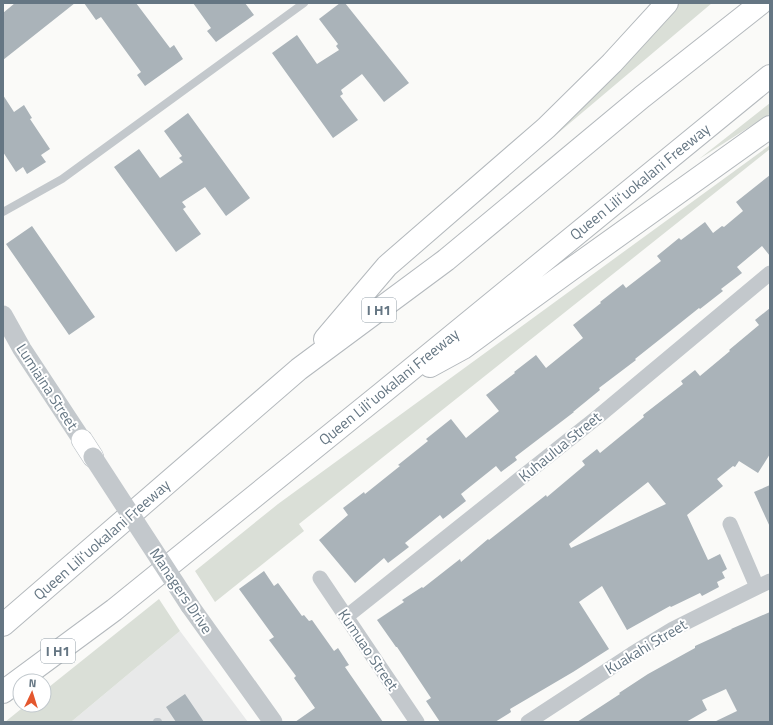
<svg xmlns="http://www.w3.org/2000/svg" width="773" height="725" font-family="'Titillium Web',sans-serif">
<rect width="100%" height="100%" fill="#fafaf8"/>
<path fill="#e8e9e9" d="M 180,631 L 248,722 L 71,722 Z"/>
<path fill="#dadfd7" d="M 675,3 L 712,3 L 551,139 L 548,135 Z
M 770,103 L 770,114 L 699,159 Z
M 770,145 L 770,149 L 299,524 L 304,531 L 215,602 L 195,571 L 278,504 Z
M 159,599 L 180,631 L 71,722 L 5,722 L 26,705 L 44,705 L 44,691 Z"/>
<path fill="#aab3b9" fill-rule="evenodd" d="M 15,3 L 75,3 L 3,60 L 3,13 Z
M 84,3 L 136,3 L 170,48 L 174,45 L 183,59 L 145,86 L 137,75 L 141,72 L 101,17 L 96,20 Z
M 193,3 L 245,3 L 254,15 L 216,42 L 207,31 L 211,28 Z
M 340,3 L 345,3 L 409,83 L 384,102 L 362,74 L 341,90 L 343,94 L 340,96 L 358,120 L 333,138 L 272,53 L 297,35 L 317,64 L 339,50 L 336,46 L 338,44 L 319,19 Z
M 3,95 L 14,112 L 24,105 L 32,118 L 30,119 L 50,149 L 41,155 L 46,162 L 27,174 L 23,167 L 16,172 L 3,152 Z
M 188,113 L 250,198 L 226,216 L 205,187 L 182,202 L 186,207 L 183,209 L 201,234 L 176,252 L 114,167 L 139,149 L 160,178 L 183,162 L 179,158 L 182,156 L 164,131 Z
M 770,175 L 770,256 L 762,246 L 737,267 L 742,273 L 721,289 L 723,291 L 700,309 L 699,308 L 659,340 L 635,359 L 636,360 L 599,388 L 600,390 L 573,412 L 574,412 L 515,457 L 517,460 L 501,472 L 496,466 L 461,494 L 466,501 L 443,519 L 440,515 L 405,543 L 409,547 L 388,563 L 384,558 L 355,583 L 319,540 L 348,515 L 343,508 L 364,492 L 365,494 L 400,466 L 398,465 L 428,441 L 426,439 L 451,419 L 466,438 L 499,411 L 486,395 L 515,373 L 514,372 L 536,355 L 546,368 L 583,338 L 573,325 L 601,303 L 600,302 L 623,284 L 626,288 L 661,261 L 657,256 L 679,238 L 681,240 L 705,222 L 713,233 L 722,226 L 724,227 L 743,211 L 736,202 Z
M 32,226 L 95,317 L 69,335 L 6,244 Z
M 770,308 L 770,454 L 758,473 L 739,461 L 735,467 L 733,466 L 717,479 L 723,486 L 687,515 L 708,560 L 720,554 L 727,569 L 722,572 L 725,578 L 717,582 L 719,587 L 702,596 L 700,593 L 671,607 L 670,606 L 627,630 L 602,586 L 579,602 L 609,649 L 573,672 L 510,709 L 511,712 L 495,722 L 440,722 L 426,701 L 431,698 L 397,647 L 396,647 L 377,620 L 404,602 L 402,600 L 422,587 L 423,588 L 460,559 L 461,562 L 488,539 L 489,540 L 546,495 L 547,497 L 585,465 L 582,461 L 597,449 L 600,453 L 644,417 L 643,415 L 683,384 L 681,381 L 695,370 L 700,376 L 730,351 L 729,350 L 759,325 L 755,320 ZM 648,482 L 666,504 L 571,548 L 569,544 Z
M 770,485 L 770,527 L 754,492 Z
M 264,571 L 274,586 L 278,583 L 302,616 L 304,615 L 309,621 L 312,620 L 334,651 L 338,648 L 349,665 L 345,667 L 383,722 L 295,722 L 315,708 L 294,678 L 296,676 L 269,640 L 274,637 L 239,589 Z
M 770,612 L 770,722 L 714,722 L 737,711 L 726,689 L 702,700 L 707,710 L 686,722 L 577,722 L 620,694 L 619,693 L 648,674 L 695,648 L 695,646 L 732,629 L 731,629 Z
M 185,694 L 204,722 L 176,722 L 166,707 Z"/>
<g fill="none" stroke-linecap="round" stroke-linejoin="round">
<defs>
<path id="secondary" d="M 82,440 L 93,457"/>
<path id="motorway" d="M 325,339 L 387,266 L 546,128 L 612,63 L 667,3
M 430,366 L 463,348 L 570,270 L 770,127
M 3,625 L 299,369 L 446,260 L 642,97 L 761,3
M 3,692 L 114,610 L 381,394 L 770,76"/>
</defs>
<use href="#secondary" stroke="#b3babf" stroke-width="22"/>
<use href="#motorway" stroke="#b4b9bd" stroke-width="24"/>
<path stroke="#c3c8cc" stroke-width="8" d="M 3,212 L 62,179 L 304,3
M 157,722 L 158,722"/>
<path stroke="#c3c8cc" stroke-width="15" d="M 730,524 L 757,587
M 320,578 L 417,722
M 346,617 L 600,415 L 770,273
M 528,722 L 632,654 L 673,629 L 709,611 L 770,581"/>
<path stroke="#c3c8cc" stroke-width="19" d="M 3,315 L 22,349 L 82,440
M 190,606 L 273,722"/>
<use href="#secondary" stroke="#fff" stroke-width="21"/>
<use href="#motorway" stroke="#fff" stroke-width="22"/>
<path stroke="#c3c8cc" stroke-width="19" d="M 93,457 L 190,606"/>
</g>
<g text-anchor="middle" stroke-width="4" stroke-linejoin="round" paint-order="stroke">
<g fill="#fff" stroke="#939fa8" stroke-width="1">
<rect x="362" y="298" width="34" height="24" rx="3"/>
<rect x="41" y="639" width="34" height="24" rx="3"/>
</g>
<g font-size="14" font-weight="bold" fill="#657683">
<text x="379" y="315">I H1</text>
<text x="58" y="656">I H1</text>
</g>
<g font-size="15" fill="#657683" stroke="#fff">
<text transform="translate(640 182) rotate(-39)" y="5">Queen Liliʻuokalani Freeway</text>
<text transform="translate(47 387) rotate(57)" y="5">Lumiaina Street</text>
<text transform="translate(389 387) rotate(-39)" y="5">Queen Liliʻuokalani Freeway</text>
<text transform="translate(560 447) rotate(-39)" y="5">Kuhaulua Street</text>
<text transform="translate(102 540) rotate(-41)" y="5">Queen Liliʻuokalani Freeway</text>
<text transform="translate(181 591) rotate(56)" y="5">Managers Drive</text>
<text transform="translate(646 647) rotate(-31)" y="5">Kuakahi Street</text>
<text transform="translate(368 650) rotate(56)" y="5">Kumuao Street</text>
</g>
</g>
<rect width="773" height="725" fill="none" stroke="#657683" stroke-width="8"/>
<g transform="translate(32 693) rotate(4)"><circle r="19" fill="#ffffff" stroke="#c1c8cd"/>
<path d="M0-3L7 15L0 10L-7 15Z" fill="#e4572e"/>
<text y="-6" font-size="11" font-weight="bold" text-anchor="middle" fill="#657683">N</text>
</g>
</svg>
